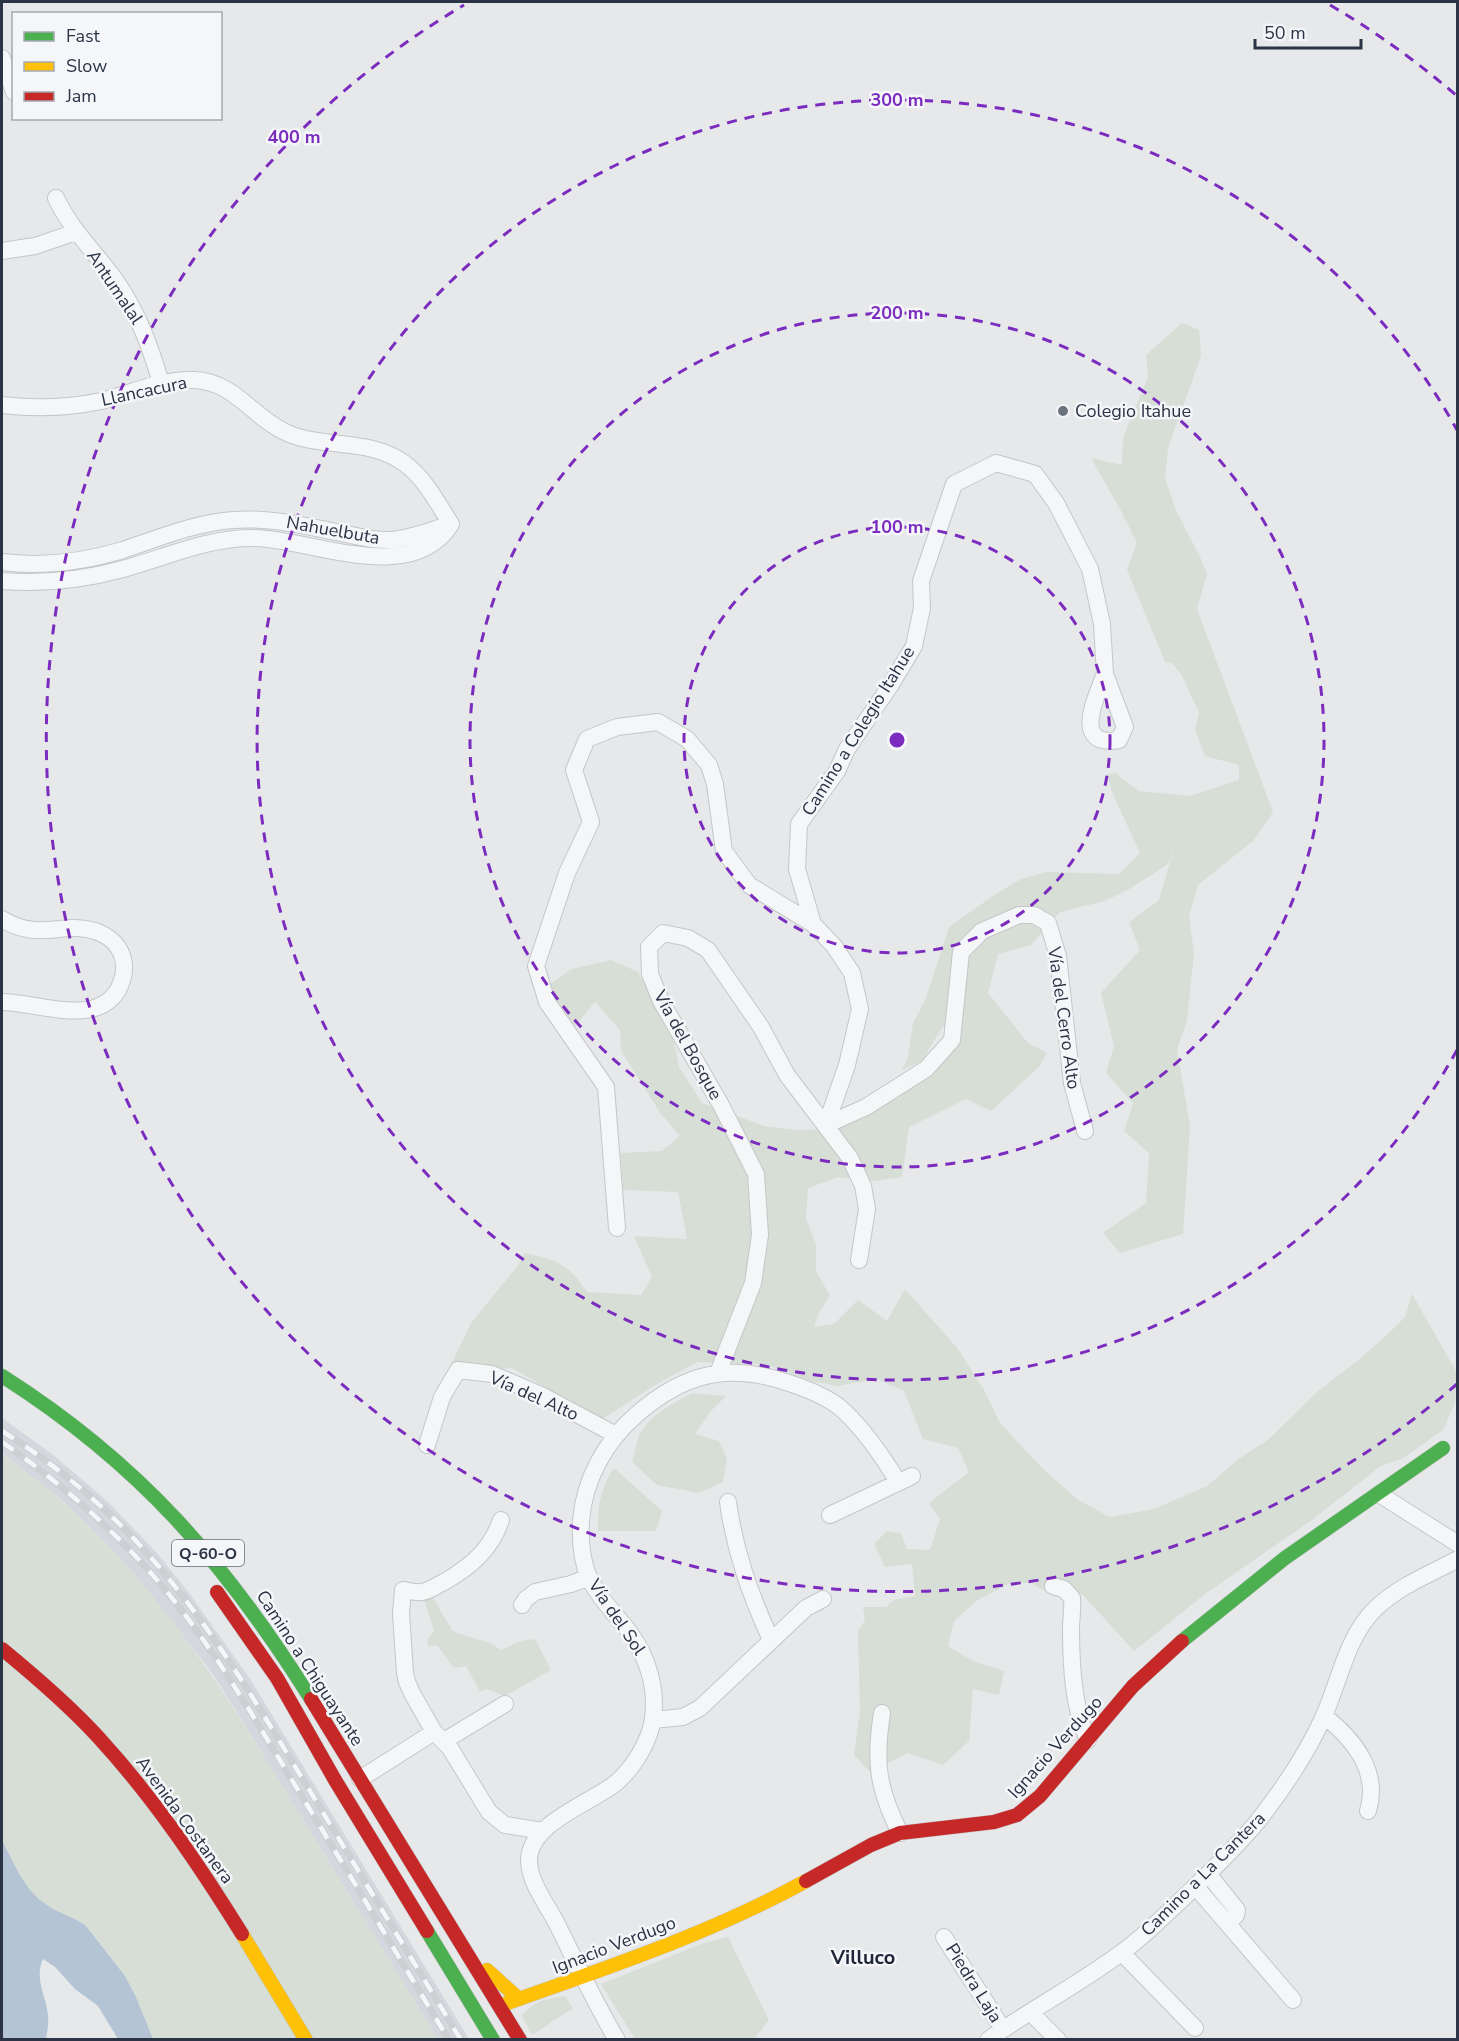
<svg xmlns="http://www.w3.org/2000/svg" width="1459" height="2041" font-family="'Nunito Sans',sans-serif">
<rect width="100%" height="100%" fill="#e6e8ea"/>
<path fill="#d4d7dd" d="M 2,1418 L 52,1454 L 108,1502 L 157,1553 L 189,1593 L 250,1679 L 469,2039 L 438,2039 L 230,1701 L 207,1666 L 132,1571 L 105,1542 L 63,1501 L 2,1453 Z"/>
<path fill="#d6ded6" d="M 1182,323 L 1199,330 L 1201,356 L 1168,448 L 1165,479 L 1176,510 L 1200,557 L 1207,574 L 1197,609 L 1273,812 L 1253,841 L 1198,885 L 1189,916 L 1194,953 L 1187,1020 L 1177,1050 L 1190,1126 L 1183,1234 L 1120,1253 L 1103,1233 L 1146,1203 L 1149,1153 L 1124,1131 L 1133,1103 L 1106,1073 L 1114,1046 L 1101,993 L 1140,950 L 1129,922 L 1159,900 L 1174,848 L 1168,864 L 1131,888 L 1105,901 L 1060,912 L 1031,945 L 998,954 L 988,993 L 1028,1043 L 1047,1053 L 1040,1066 L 991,1111 L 966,1099 L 909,1127 L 902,1177 L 873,1181 L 839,1177 L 808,1188 L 806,1219 L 816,1245 L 816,1271 L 830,1296 L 819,1313 L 814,1327 L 834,1324 L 858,1300 L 887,1321 L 905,1289 L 958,1349 L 984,1390 L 1000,1423 L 1041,1467 L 1078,1500 L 1110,1517 L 1154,1509 L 1207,1486 L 1240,1458 L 1269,1439 L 1317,1392 L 1361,1358 L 1391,1331 L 1405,1317 L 1412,1294 L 1457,1373 L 1455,1403 L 1443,1430 L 1403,1458 L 1381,1466 L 1309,1522 L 1205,1594 L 1134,1651 L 1082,1594 L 1057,1597 L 1031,1583 L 1011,1583 L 979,1599 L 954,1621 L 948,1646 L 973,1661 L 1004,1671 L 999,1695 L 973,1689 L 969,1741 L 943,1765 L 908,1753 L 870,1772 L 854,1755 L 860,1711 L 858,1631 L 865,1620 L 863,1607 L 886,1607 L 894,1600 L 915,1596 L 912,1564 L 885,1567 L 874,1544 L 887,1531 L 901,1533 L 907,1549 L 930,1550 L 940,1519 L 929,1503 L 969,1472 L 958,1448 L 923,1439 L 904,1391 L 877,1379 L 837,1386 L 811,1381 L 768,1365 L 697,1362 L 657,1384 L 602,1419 L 512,1368 L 480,1370 L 460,1381 L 448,1371 L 471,1323 L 516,1268 L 525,1253 C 557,1260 568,1264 587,1292 L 641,1295 L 652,1277 L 634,1236 L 687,1239 L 678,1192 L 623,1190 L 621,1153 L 662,1151 L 680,1136 L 661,1114 L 621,1051 L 620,1030 L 595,1002 L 565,1038 L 550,984 L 572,969 L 611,960 L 638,972 L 674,1042 L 679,1067 L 702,1103 L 764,1126 L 796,1130 L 830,1129 L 865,1118 L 884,1099 L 912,1084 L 943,1062 L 957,1037 L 962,1011 L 941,1029 L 922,1061 L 902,1070 L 908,1057 L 913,1023 L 925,1001 L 949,927 L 993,896 L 1021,879 L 1047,872 L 1119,874 L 1140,853 L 1112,792 L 1107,774 L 1115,773 L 1139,791 L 1190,796 L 1239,780 L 1239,765 L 1205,756 L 1195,730 L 1199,712 L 1181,674 L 1172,663 L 1165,662 L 1127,570 L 1137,543 L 1120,509 L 1091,458 L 1122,465 L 1123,438 L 1148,377 L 1146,355 Z
M 692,1393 L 726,1396 L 712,1410 L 695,1434 L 719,1441 L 727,1459 L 723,1482 L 699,1493 L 657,1485 L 632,1462 C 635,1453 636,1442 640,1434 C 650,1414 673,1404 692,1393 Z
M 2,1454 C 140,1550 219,1682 305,1823 C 349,1895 394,1967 438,2039 L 153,2039 L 136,1997 L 125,1976 L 86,1926 C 73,1916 57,1913 44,1903 C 24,1889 13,1861 2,1840 Z
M 614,1468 L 662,1511 L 656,1531 L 598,1531 C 598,1505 600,1490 614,1468 Z
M 430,1593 L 452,1630 C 467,1639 486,1638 501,1650 L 521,1641 L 535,1639 L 551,1670 L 505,1696 L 486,1689 L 480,1692 L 466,1666 L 454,1668 L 438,1646 L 428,1646 L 427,1641 L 434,1630 L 423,1597 Z
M 728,1937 L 769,2020 L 754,2039 L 635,2039 L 601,1984 L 701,1944 Z
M 565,1996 L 573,2008 L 532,2035 L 522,2016 C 531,2002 548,1998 565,1996 Z"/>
<path fill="#b4c4d5" d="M 2,1840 C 13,1861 24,1889 44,1903 C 57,1913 73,1916 86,1926 L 125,1976 L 136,1997 L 153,2039 L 118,2039 L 98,2006 L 75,1989 L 55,1967 L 43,1959 C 34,1978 46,1996 48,2015 C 49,2024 47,2032 46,2039 L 2,2039 Z"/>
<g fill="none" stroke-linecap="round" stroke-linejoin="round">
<defs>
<path id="street" d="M 2,58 L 14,92
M 56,198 C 71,230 96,253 116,281 C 138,313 150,346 161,383
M 2,251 L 35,246 L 76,232
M 2,405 C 35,409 68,408 101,401 C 132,393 161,379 194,380 C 234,381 253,418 287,433 C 324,449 370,438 404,463 C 425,478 438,504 451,524
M 2,562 C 43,567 83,562 123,550 C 159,538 194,523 233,520 C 269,517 305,526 341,533 C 357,536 374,541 390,540 C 410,539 429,531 448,525
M 2,581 C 42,584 83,580 123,569 C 167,557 209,537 255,538 C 311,539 412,587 451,524
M 2,919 C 39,942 62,921 95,931 C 110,936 122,947 124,964 C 125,973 122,982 118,990 C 95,1028 36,1002 2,1002
M 813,924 L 797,869 L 799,824 L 837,771 L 847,749 L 890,686 L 914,646 L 922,608 L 921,581 L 954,484 L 996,463 L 1035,474 L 1056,503 L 1090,569 L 1102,624 L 1105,674 L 1125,727 L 1119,740 C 1071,748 1096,697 1105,674
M 826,1125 L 866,1107 L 926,1069 L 952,1040 L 961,952 L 982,931 L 1019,915 L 1034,915 L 1048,923 L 1058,956 L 1072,1083 L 1085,1131
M 617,1228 L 606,1087 L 547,1002 L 536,966 L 567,873 L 591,822 L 574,770 L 587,739 L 617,727 L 658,722 L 687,739 L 709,765 L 715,784 L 724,851 L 749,885 L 813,924 L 834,946 L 852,973 L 860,1009 L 847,1065 L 826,1125
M 718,1373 L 753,1283 L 760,1235 L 756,1174 L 721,1105 L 661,1001 L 650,974 L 649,947 L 663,933 L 688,938 L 708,950 L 761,1027 L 787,1075 L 850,1158 L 863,1186 L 867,1209 L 859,1260
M 427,1445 L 442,1397 L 458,1370 L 492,1374 L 541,1395 L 616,1435
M 1379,1494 L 1458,1544
M 728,1502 C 735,1552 750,1594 771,1640
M 830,1515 L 912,1476
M 501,1520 C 491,1550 470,1567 444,1582 C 437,1585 430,1591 422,1592 C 416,1593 410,1591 403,1590 L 401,1613 L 405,1673 L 407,1682 L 413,1695 L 434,1732 L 450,1748 L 489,1812 L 505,1825 L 543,1831
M 1053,1586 L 1064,1589 L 1072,1598 C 1073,1608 1071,1619 1071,1630 C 1071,1665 1073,1708 1088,1740
M 522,1605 L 526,1599 L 535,1592 L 571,1584 L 589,1577
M 882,1713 C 874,1763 878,1789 900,1833
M 1324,1716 C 1354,1739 1380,1772 1368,1811
M 653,1720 L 683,1717 L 700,1708 L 806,1608 L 823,1599
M 444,1741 L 505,1704
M 360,1779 L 434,1732
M 1208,1874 L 1237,1910 L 1236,1915 L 1228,1924
M 1195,1886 L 1293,2000
M 944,1937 L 1003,2029
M 1122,1953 L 1195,2028
M 1031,2013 L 1058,2040
M 617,2040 C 594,2001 576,1962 556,1922 C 546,1903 529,1882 529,1860 C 530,1822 592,1803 617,1782 C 634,1767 650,1741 653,1718 C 657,1688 648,1658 630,1633 C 617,1615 599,1599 589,1578 C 582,1561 580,1540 581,1521 C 584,1480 605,1442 636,1415 C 685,1372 730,1362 792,1384 C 810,1390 830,1398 844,1411 C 865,1431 883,1457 898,1482
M 988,2040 C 1031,2009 1078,1985 1121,1953 C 1142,1938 1160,1920 1179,1902 C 1206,1876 1234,1850 1258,1821 C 1283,1789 1306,1755 1323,1718 C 1340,1681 1346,1637 1376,1608 C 1399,1586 1430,1574 1458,1559"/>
<path id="fast" d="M 2,1376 C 139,1463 225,1562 311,1699
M 1182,1641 L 1285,1558 L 1443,1448
M 427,1931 L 493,2040"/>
<path id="slow" d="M 242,1934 L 306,2040
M 487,1970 L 519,1999
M 502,2005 C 605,1968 710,1934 806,1881"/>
<path id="jam" d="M 217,1592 L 277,1678 L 335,1780 L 427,1931
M 2,1649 C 36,1677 70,1706 99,1738 C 154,1798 199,1865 242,1934
M 311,1699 L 520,2040
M 806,1881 L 871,1845 L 900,1833 L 994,1822 L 1017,1815 L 1040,1796 L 1133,1686 L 1182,1641"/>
</defs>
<use href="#street" stroke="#c4c6c8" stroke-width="18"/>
<use href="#fast" stroke="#c4c6c8" stroke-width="15"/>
<use href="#slow" stroke="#c4c6c8" stroke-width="15"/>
<use href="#jam" stroke="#c4c6c8" stroke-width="15"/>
<use href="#street" stroke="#f5f6f7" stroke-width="16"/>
<use href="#fast" stroke="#4caf50" stroke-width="14"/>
<use href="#slow" stroke="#ffc107" stroke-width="14"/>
<use href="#jam" stroke="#c62828" stroke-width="14"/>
<defs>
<path id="rail" d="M 2,1431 C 66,1471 126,1524 173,1584 C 226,1650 269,1724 313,1796 C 362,1877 411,1958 461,2040
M 2,1442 C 62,1484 116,1531 163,1587 C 218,1653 261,1730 306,1803 C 354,1882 401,1961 449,2040"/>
</defs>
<use href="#rail" stroke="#cecfd2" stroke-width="7"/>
<use href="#rail" stroke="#f4f6f9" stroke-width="4.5" stroke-dasharray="14" stroke-linecap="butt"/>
</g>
<g fill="none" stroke="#7b2cbf" stroke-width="3" stroke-dasharray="10 8">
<circle cx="897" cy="740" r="213"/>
<circle cx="897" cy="740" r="427"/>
<path d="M1457 1050A640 640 0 1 1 1457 430"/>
<path d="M1457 1384A853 853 0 1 1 464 5M1330 5A853 853 0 0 1 1457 96"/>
</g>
<circle fill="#6c737f" stroke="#f4f6f9" stroke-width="2" cx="1063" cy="411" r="6"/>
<g text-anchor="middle" stroke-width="5" stroke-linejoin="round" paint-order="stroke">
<rect fill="#f4f6f9" stroke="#676e7b" stroke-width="1.5" x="172" y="1540" width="72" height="26" rx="4.5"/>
<g font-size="16" font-weight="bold" fill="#2b3445">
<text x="208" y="1559">Q-60-O</text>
</g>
<g font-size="18" fill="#2b3445" stroke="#f4f6f9">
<text transform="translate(115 287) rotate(56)" y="6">Antumalal</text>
<text transform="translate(144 391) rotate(-12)" y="6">Llancacura</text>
<text transform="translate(333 530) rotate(10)" y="6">Nahuelbuta</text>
<text transform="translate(858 731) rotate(-58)" y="6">Camino a Colegio Itahue</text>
<text transform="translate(1064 1018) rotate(82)" y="6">Vía del Cerro Alto</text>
<text transform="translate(688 1045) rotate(61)" y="6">Vía del Bosque</text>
<text transform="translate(534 1396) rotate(24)" y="6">Vía del Alto</text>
<text transform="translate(617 1617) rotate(56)" y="6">Vía del Sol</text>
<text transform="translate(310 1668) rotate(57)" y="6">Camino a Chiguayante</text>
<text transform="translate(1055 1747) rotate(-48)" y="6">Ignacio Verdugo</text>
<text transform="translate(185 1820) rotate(54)" y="6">Avenida Costanera</text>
<text transform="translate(1203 1874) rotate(-45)" y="6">Camino a La Cantera</text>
<text transform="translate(614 1945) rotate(-21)" y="6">Ignacio Verdugo</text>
<text transform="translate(974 1983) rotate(58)" y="6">Piedra Laja</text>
</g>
<g font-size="18" fill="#2b3445" stroke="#f4f6f9" text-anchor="start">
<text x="1075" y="417">Colegio Itahue</text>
</g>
<g font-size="20" font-weight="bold" fill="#1d2536" stroke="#f4f6f9">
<text x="863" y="1964">Villuco</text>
</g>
</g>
<circle cx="897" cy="740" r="9" fill="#7b2cbf" stroke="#f4f6f9" stroke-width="3"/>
<g font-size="18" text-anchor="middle" font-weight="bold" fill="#7b2cbf" stroke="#f4f6f9" stroke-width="5" stroke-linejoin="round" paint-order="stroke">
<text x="897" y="106">300 m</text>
<text x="294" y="143">400 m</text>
<text x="897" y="319">200 m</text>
<text x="897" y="533">100 m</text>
</g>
<rect width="1459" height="2041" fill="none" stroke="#2b3445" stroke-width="6"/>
<rect x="12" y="12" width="210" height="108" fill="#f4f6f9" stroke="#a4a8b1" stroke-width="1.5"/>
<rect x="24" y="32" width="30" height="9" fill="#4caf50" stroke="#a4a8b1" stroke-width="1.5"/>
<text x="66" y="42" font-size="18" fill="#2b3445">Fast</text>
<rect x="24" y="62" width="30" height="9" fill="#ffc107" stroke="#a4a8b1" stroke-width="1.5"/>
<text x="66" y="72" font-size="18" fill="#2b3445">Slow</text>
<rect x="24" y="92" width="30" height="9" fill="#c62828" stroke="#a4a8b1" stroke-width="1.5"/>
<text x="66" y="102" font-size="18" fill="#2b3445">Jam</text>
<path d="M1255 39v9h106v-9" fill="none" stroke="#2b3445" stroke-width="3"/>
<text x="1264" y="39" font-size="18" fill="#2b3445" stroke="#f4f6f9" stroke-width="4.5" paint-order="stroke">50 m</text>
</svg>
